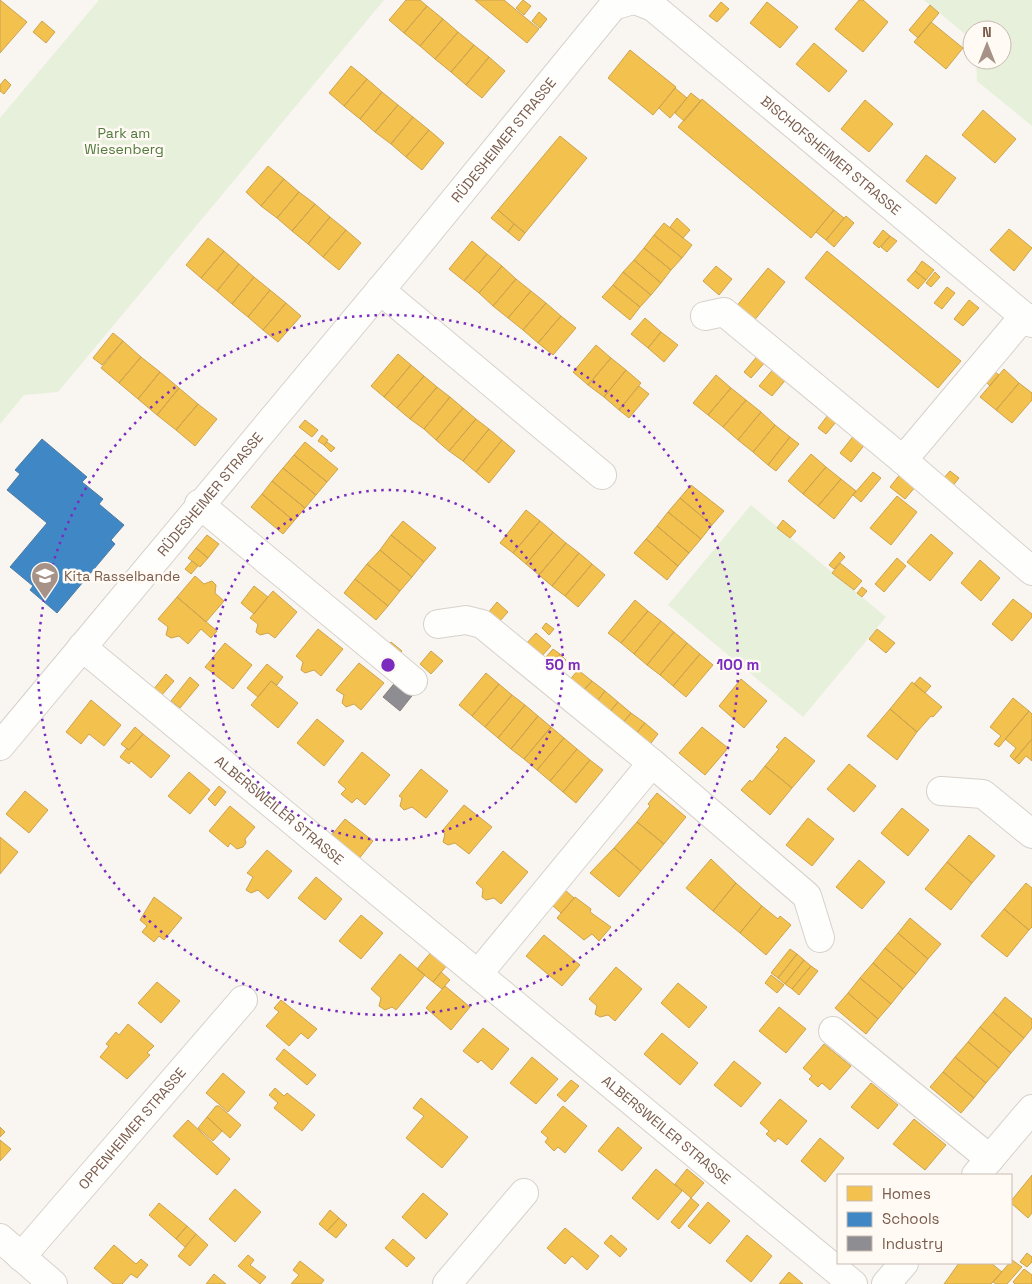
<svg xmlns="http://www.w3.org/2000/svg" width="1032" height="1284" font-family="'Space Grotesk',sans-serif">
<rect width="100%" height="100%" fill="#f9f5f0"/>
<path fill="#e7f0db" d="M 99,0 L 384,0 L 58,392 L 24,395 L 0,424 L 0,118 Z
M 924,0 L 1032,0 L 1032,126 L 977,81 L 976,60 L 1002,60 L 1002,30 L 972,30 L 972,40 Z
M 751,505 L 886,617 L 803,717 L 668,605 Z"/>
<path fill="#f2c14e" stroke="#cea34e" d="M 0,0 L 27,22 L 0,53 Z
M 406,0 L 420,0 L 427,6 L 404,33 L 389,20 Z
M 475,0 L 504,0 L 539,29 L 527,43 Z
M 523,0 L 531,6 L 524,15 L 516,8 Z
M 859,0 L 863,0 L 888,22 L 863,52 L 835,29 Z
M 721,2 L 729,9 L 717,22 L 709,16 Z
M 767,2 L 798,27 L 780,48 L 750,23 Z
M 930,5 L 939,13 L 918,38 L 909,30 Z
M 427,6 L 443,19 L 420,46 L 404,33 Z
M 539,12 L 547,19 L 540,28 L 532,21 Z
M 443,19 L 458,32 L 435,59 L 420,46 Z
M 42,21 L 55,32 L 46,43 L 33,32 Z
M 931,22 L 963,48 L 946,69 L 914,42 Z
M 458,32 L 474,45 L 451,72 L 435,59 Z
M 814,43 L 847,71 L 829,92 L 796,64 Z
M 474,45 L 489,57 L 466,85 L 451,72 Z
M 630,50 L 676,87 L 653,115 L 608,78 Z
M 489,57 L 505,71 L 482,98 L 466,85 Z
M 351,66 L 367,79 L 344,106 L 329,93 Z
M 5,79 L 11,85 L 4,94 L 0,91 L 0,85 Z
M 367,79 L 382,92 L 360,119 L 344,106 Z
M 675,88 L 687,98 L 670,118 L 659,108 Z
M 382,92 L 398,105 L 375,132 L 360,119 Z
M 691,93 L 701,101 L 684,121 L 675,113 Z
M 702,99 L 834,210 L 811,238 L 678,127 Z
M 865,100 L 893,124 L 869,152 L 841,129 Z
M 398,105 L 413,117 L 391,144 L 375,132 Z
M 983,110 L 1016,139 L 995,163 L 962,135 Z
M 413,117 L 429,130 L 406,157 L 391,144 Z
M 429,130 L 444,143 L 422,170 L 406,157 Z
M 560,136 L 587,158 L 525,233 L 498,210 Z
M 926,155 L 956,178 L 936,204 L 906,181 Z
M 268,166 L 284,179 L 261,206 L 246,192 Z
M 284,179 L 299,192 L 277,218 L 261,206 Z
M 299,192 L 315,204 L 292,231 L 277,218 Z
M 315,204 L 330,217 L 308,244 L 292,231 Z
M 498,210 L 514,224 L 508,232 L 491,218 Z
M 834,210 L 844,218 L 826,240 L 816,232 Z
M 846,216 L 854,223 L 834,247 L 826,240 Z
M 330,217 L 346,230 L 323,257 L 308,244 Z
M 677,218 L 690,230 L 683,238 L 670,227 Z
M 664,223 L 692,245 L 682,258 L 654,235 Z
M 514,224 L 525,233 L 519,241 L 508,232 Z
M 1009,229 L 1032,248 L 1014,271 L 990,250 Z
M 346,230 L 361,243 L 339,270 L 323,257 Z
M 883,230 L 890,236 L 879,248 L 873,243 Z
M 654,235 L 682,258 L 671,270 L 644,248 Z
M 890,236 L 897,241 L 887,252 L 881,247 Z
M 208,238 L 224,251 L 201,278 L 186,265 Z
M 472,241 L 487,254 L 464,281 L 449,269 Z
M 644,248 L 671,270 L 661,283 L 634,260 Z
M 224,251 L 239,264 L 217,291 L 201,278 Z
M 827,251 L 961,361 L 938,388 L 805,278 Z
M 487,254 L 502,266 L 479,293 L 464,281 Z
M 634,260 L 661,283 L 651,295 L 623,272 Z
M 922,261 L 934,270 L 926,280 L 915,271 Z
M 239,264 L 254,277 L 232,304 L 217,291 Z
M 502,266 L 516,279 L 493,306 L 479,293 Z
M 716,266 L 732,279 L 719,295 L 703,281 Z
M 768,268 L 785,282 L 753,322 L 735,308 Z
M 915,271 L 926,280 L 918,289 L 907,280 Z
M 623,272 L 651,295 L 640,307 L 613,285 Z
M 935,272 L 940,277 L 931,287 L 926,283 Z
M 254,277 L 270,290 L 248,317 L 232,304 Z
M 516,279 L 531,291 L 508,318 L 493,306 Z
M 613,285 L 640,307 L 630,320 L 602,297 Z
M 947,287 L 955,293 L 942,309 L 934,303 Z
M 270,290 L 286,303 L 263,330 L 248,317 Z
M 531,291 L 546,303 L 523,330 L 508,318 Z
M 969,300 L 979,308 L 963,326 L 954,319 Z
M 286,303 L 301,316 L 278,342 L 263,330 Z
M 546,303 L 561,316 L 538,343 L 523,330 Z
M 561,316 L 576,328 L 553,355 L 538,343 Z
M 645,318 L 661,332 L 648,348 L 631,334 Z
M 661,332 L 678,345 L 664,362 L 648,348 Z
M 113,333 L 123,341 L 102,365 L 93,358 Z
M 123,341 L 141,357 L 119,383 L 101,368 Z
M 596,345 L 611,358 L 588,385 L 573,372 Z
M 398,354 L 411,365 L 384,397 L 371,386 Z
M 759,354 L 767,360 L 751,378 L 744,372 Z
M 141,357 L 160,372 L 138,399 L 119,383 Z
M 611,358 L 626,370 L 604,397 L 588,385 Z
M 411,365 L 424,376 L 397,408 L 384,397 Z
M 775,367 L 788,377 L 772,396 L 759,386 Z
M 1004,369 L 1019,383 L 996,410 L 980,397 Z
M 626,370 L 641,383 L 619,410 L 604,397 Z
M 994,371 L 999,375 L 990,386 L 985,381 Z
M 160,372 L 179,388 L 157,415 L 138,399 Z
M 716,375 L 731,388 L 708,415 L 693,403 Z
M 424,376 L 437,387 L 410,419 L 397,408 Z
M 1019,383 L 1032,393 L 1032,400 L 1012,423 L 996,410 Z
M 639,386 L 649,394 L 629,418 L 619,410 Z
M 437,387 L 450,397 L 424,429 L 410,419 Z
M 179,388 L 198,404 L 176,430 L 157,415 Z
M 731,388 L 746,400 L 723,427 L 708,415 Z
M 450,397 L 463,408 L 436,440 L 424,429 Z
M 746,400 L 761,412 L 738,440 L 723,427 Z
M 198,404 L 217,419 L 195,446 L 176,430 Z
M 463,408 L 476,419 L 449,451 L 436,440 Z
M 761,412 L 775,425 L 753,452 L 738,440 Z
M 828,415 L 836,422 L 826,434 L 818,428 Z
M 476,419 L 489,429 L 463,461 L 449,451 Z
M 305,420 L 318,430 L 312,437 L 299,427 Z
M 775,425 L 790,437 L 768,465 L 753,452 Z
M 489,429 L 502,440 L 476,472 L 463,461 Z
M 855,434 L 866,443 L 851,462 L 840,453 Z
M 322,435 L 328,440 L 324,445 L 318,441 Z
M 790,437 L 799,444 L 776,471 L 768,465 Z
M 502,440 L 515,451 L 489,483 L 476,472 Z
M 305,442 L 338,469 L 327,482 L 294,455 Z
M 327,442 L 335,448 L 331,452 L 324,445 Z
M 811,454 L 826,467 L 803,494 L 788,481 Z
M 294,455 L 327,482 L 316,495 L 283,468 Z
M 826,467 L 841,479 L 818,506 L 803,494 Z
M 283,468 L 316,495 L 305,508 L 272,481 Z
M 950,471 L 959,478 L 951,488 L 942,480 Z
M 873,472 L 881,478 L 861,502 L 853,495 Z
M 901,473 L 916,486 L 905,499 L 890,487 Z
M 841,479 L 856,491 L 834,519 L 818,506 Z
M 272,481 L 305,508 L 294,521 L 262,494 Z
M 691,485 L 724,511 L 712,525 L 680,498 Z
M 262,494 L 294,521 L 283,534 L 251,507 Z
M 897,496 L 917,512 L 891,545 L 870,528 Z
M 680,498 L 712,525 L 701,539 L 668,512 Z
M 526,510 L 540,521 L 513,553 L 500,543 Z
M 668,512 L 701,539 L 689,553 L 657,526 Z
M 783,520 L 796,531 L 790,538 L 777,528 Z
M 403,521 L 436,548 L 424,562 L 391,535 Z
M 540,521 L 553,532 L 526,564 L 513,553 Z
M 657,526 L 689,553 L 678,566 L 646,539 Z
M 553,532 L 566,543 L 539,575 L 526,564 Z
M 931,534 L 953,553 L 930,581 L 907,562 Z
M 207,535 L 219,544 L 208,558 L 196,548 Z
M 391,535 L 424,562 L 412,577 L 380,550 Z
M 646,539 L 678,566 L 667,580 L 634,553 Z
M 566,543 L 579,553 L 552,586 L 539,575 Z
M 196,548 L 208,558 L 200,567 L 188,558 Z
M 380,550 L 412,577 L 400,591 L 367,564 Z
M 840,552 L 845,557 L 834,569 L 829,565 Z
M 579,553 L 592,564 L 565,596 L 552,586 Z
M 897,558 L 906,566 L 884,592 L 875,584 Z
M 980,560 L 1000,578 L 981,601 L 961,583 Z
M 192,561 L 198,566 L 191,574 L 185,569 Z
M 840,563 L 862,581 L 854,590 L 832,573 Z
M 367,564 L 400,591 L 388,606 L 355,579 Z
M 592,564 L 605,575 L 578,607 L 565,596 Z
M 195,576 L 204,584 L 212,581 L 216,585 L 215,593 L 224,601 L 206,622 L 177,597 Z
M 355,579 L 388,606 L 376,620 L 344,593 Z
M 254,586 L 268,597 L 254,614 L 241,603 Z
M 862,587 L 867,591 L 862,597 L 857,593 Z
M 273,591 L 297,612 L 275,638 L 268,633 L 260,635 L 256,632 L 258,624 L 250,618 Z
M 177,597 L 217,631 L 211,638 L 201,629 L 188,644 L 179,636 L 171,638 L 166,635 L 168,627 L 158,619 Z
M 1013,599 L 1032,614 L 1032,617 L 1012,641 L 992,624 Z
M 635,600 L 648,611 L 621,643 L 608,633 Z
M 497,602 L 508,612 L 499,622 L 488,613 Z
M 648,611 L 661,621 L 634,654 L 621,643 Z
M 661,621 L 674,632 L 647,665 L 634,654 Z
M 546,623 L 554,629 L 549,635 L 542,628 Z
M 318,629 L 343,649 L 321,676 L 314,670 L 305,673 L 301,670 L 303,662 L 296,656 Z
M 877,629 L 895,643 L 886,653 L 869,639 Z
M 674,632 L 687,643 L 660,675 L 647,665 Z
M 536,633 L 551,646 L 540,658 L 525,645 Z
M 391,642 L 402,651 L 396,658 L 385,649 Z
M 225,643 L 252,665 L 233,689 L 205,667 Z
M 687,643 L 700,654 L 673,686 L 660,675 Z
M 553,649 L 560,654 L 551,664 L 545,658 Z
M 431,651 L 443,661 L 431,674 L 420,664 Z
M 560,654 L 566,660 L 558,670 L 551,664 Z
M 700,654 L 713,665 L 686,697 L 673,686 Z
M 359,663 L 384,683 L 361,710 L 354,704 L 346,707 L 342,703 L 344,695 L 336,690 Z
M 267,664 L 283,677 L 277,685 L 271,681 L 258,697 L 247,688 Z
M 578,670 L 592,681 L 581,693 L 568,682 Z
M 486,673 L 499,684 L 472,716 L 459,705 Z
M 166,674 L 174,681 L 161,696 L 153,690 Z
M 190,677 L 199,685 L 180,708 L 171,701 Z
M 920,677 L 931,686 L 925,693 L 914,684 Z
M 741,679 L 767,701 L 744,728 L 719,706 Z
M 271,681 L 298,703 L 278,728 L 251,705 Z
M 592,681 L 605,691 L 595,704 L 581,693 Z
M 912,682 L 942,707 L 933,717 L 931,716 L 917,732 L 890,709 Z
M 499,684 L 512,695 L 485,727 L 472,716 Z
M 605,691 L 618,702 L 608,714 L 595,704 Z
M 512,695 L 525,705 L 498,738 L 485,727 Z
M 1013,698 L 1029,711 L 999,747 L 994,744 L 1001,736 L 990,727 Z
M 91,700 L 121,725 L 104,746 L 89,734 L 81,744 L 66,732 Z
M 618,702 L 631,713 L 621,725 L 608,714 Z
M 525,705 L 538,716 L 511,749 L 498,738 Z
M 890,709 L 917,732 L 897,760 L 867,736 Z
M 1029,711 L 1032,714 L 1032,739 L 1014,760 L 1010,756 L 1016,748 L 1005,739 Z
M 631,713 L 645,723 L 634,736 L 621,725 Z
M 538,716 L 551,727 L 524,759 L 511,749 Z
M 317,719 L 344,741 L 324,766 L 297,743 Z
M 645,723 L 658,734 L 648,747 L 634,736 Z
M 135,727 L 143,734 L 129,750 L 121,744 Z
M 551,727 L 564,738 L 537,770 L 524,759 Z
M 702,727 L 728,748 L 705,775 L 679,753 Z
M 143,734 L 170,756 L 151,778 L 131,761 L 129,764 L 120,757 L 127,748 L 129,750 Z
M 785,737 L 815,761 L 792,788 L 765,766 L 779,749 L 776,747 Z
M 564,738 L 577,749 L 550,781 L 537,770 Z
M 1032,739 L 1032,761 L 1026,756 L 1019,764 L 1014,760 Z
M 577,749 L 590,760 L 563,792 L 550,781 Z
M 362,752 L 390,775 L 365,805 L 357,798 L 352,803 L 341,794 L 346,789 L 338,782 Z
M 590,760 L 603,770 L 576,803 L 563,792 Z
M 849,764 L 876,786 L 854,812 L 827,789 Z
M 765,766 L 792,788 L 770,815 L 741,790 L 750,780 L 752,782 Z
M 421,769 L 448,791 L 426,818 L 412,807 L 404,810 L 400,806 L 402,798 L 399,796 Z
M 189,772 L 210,790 L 190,814 L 168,796 Z
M 219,786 L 226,792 L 215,806 L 208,799 Z
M 25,791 L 48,810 L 29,833 L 6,814 Z
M 657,793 L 686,817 L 664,844 L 637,822 L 650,806 L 648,804 Z
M 464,805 L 492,827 L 469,854 L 455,843 L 448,845 L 443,842 L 445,834 L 442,831 Z
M 230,806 L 255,827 L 245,839 L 246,843 L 243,847 L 237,849 L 230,843 L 228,847 L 209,831 Z
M 902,808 L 929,830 L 908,856 L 881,833 Z
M 808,818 L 834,839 L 812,866 L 786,845 Z
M 345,819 L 373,841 L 358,860 L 330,837 Z
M 637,822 L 664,844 L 641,871 L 614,848 Z
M 969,835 L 995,856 L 972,883 L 947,862 Z
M 0,837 L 18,852 L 0,874 Z
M 614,848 L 641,871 L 619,897 L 590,873 Z
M 267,850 L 292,871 L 268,899 L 258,890 L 251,893 L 246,890 L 253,877 L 247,873 Z
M 503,851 L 528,872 L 501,904 L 494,898 L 486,900 L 482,897 L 483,889 L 476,883 Z
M 711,859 L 736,883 L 713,911 L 686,888 Z
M 859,860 L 885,882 L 862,909 L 836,887 Z
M 947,862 L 972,883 L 951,910 L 925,889 Z
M 316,877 L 342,899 L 325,920 L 298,898 Z
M 736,883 L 762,906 L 740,933 L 713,911 Z
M 1026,883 L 1032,888 L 1032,927 L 1029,930 L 1004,909 Z
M 565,890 L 574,898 L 561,913 L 552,905 Z
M 154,897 L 182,918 L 164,940 L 159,936 L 154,942 L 142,932 L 147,926 L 140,920 Z
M 575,897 L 591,909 L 590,912 L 611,927 L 599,941 L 592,934 L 584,940 L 557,918 Z
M 762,906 L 778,919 L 780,916 L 791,925 L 766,955 L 740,933 Z
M 1004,909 L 1029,930 L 1007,957 L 981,936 Z
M 361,915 L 383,933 L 361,959 L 339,941 Z
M 910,918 L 941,944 L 928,959 L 898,933 Z
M 898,933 L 928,959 L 916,974 L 885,948 Z
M 544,935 L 580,965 L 562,986 L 526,956 Z
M 885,948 L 916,974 L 903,989 L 873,963 Z
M 790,949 L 797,954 L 778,978 L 771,973 Z
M 432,951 L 448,964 L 433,982 L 417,969 Z
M 400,954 L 425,975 L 396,1010 L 392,1007 L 385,1010 L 379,1006 L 381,998 L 371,989 Z
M 797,954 L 804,960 L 785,984 L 778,978 Z
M 804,960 L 811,966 L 792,989 L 785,984 Z
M 873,963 L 903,989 L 891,1004 L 860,978 Z
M 811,966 L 818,971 L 799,995 L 792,989 Z
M 616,967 L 642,989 L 615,1021 L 608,1015 L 600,1017 L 595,1014 L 597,1006 L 589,999 Z
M 441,972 L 450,980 L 442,989 L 433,982 Z
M 771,975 L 784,985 L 777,993 L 765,983 Z
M 860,978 L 891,1004 L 878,1019 L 848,993 Z
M 157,982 L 180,1001 L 161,1023 L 138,1003 Z
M 678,983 L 707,1007 L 689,1028 L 661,1003 Z
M 445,986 L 470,1007 L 451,1030 L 426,1008 Z
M 848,993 L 878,1019 L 866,1034 L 835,1008 Z
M 1005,997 L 1032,1019 L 1032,1028 L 1024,1038 L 993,1012 Z
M 281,1000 L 317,1029 L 308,1039 L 301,1033 L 289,1046 L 266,1026 L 279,1012 L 274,1008 Z
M 779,1007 L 806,1029 L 786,1053 L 759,1031 Z
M 993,1012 L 1024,1038 L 1011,1053 L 980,1027 Z
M 128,1024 L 154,1046 L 147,1053 L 150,1055 L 127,1079 L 100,1057 L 109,1046 L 106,1044 L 116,1032 L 119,1035 Z
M 980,1027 L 1011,1053 L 999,1068 L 968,1042 Z
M 483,1028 L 509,1049 L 492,1070 L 481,1060 L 478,1063 L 463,1051 Z
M 662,1033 L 698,1063 L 680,1085 L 644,1054 Z
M 968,1042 L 999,1068 L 986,1083 L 955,1057 Z
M 824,1044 L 851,1066 L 830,1090 L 822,1083 L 818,1087 L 809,1079 L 812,1076 L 803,1068 Z
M 284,1049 L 316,1075 L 307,1085 L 276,1059 Z
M 532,1057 L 558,1079 L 536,1104 L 510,1083 Z
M 955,1057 L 986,1083 L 974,1098 L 943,1072 Z
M 734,1061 L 761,1083 L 741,1107 L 714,1085 Z
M 943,1072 L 974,1098 L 961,1113 L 930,1087 Z
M 223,1073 L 245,1092 L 228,1112 L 206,1093 Z
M 571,1080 L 579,1086 L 565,1102 L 557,1095 Z
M 871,1083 L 898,1105 L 878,1129 L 851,1107 Z
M 275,1088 L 284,1096 L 287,1093 L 315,1115 L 302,1131 L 274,1108 L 278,1103 L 269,1095 Z
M 421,1098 L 468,1137 L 442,1168 L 406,1138 L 424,1116 L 413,1108 Z
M 780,1099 L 807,1121 L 787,1145 L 778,1138 L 775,1142 L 766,1134 L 769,1131 L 760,1123 Z
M 216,1106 L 219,1106 L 241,1125 L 230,1138 L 207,1117 Z
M 563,1106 L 587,1126 L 565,1153 L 558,1147 L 554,1151 L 545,1142 L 548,1138 L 541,1132 Z
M 207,1117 L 222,1131 L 213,1141 L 198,1128 Z
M 914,1119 L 946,1145 L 925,1170 L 893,1144 Z
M 188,1120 L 230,1159 L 217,1175 L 173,1136 Z
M 0,1127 L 5,1132 L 0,1137 Z
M 618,1127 L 642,1148 L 622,1171 L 598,1151 Z
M 820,1138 L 844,1158 L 825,1182 L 801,1161 Z
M 0,1140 L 11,1149 L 0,1161 Z
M 656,1169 L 682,1191 L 658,1220 L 632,1198 Z
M 687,1169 L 704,1183 L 691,1198 L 675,1184 Z
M 1032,1175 L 1032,1213 L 1028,1218 L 1011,1203 L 1011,1201 Z
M 235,1189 L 261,1212 L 235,1242 L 209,1219 Z
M 423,1193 L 448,1214 L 426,1239 L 402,1217 Z
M 691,1198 L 699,1205 L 679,1229 L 671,1222 Z
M 708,1202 L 730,1221 L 710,1244 L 688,1226 Z
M 159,1203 L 187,1226 L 176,1239 L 149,1215 Z
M 330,1210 L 339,1218 L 327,1231 L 319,1224 Z
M 339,1218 L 347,1225 L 336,1238 L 327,1231 Z
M 187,1226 L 196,1234 L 185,1247 L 176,1239 Z
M 565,1228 L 599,1256 L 587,1270 L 572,1256 L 565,1264 L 547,1248 Z
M 196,1234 L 208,1245 L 190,1266 L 178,1256 Z
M 611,1235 L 627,1249 L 620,1257 L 604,1243 Z
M 747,1235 L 772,1256 L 751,1282 L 726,1261 Z
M 393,1239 L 415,1258 L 407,1267 L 385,1248 Z
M 114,1245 L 136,1264 L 141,1259 L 148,1265 L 137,1278 L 131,1274 L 122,1284 L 113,1284 L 94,1268 Z
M 1027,1253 L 1032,1257 L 1032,1262 L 1027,1267 L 1020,1262 Z
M 248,1255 L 254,1260 L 250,1265 L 266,1277 L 260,1284 L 238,1266 Z
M 1012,1260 L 1022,1267 L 1007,1284 L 996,1284 L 993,1282 Z
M 300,1261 L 324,1280 L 321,1284 L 291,1284 L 299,1275 L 293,1270 Z
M 959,1263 L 991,1263 L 1002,1272 L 991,1284 L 944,1284 Z
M 1024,1269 L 1032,1275 L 1032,1284 L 1015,1284 L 1013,1282 Z
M 789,1272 L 803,1284 L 779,1284 Z
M 214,1274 L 226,1284 L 206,1284 Z"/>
<path fill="#3f88c5" stroke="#517ba1" d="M 42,439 L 87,477 L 82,482 L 103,499 L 99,504 L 124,525 L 111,540 L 115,544 L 57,613 L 30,590 L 33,586 L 10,567 L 47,523 L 7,490 L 20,474 L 15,470 Z"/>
<path fill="#8d8d92" stroke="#877e7d" d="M 398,679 L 415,692 L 400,711 L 383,697 Z"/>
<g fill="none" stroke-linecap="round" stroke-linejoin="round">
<defs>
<g id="minor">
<path id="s1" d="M 635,0 L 653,7 L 1032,323"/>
<path d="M 380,290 L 602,475"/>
<path d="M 705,316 L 724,312 L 903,460 L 1032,571"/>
<path d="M 903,460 L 1024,316"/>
<path d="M 199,504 L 413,681"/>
<path d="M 438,624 L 466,620 L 482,624 L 652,763 L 807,896 L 820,938"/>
<path id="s2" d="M 82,647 L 853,1284"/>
<path id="s3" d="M 0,746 L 412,252 L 613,6 L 633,0"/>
<path d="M 941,791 L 983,794 L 1032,834"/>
<path d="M 478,974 L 652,763"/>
<path d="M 833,1031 L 990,1159"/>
<path d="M 976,1175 L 1032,1109"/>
<path d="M 0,1238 L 53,1284"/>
<path id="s4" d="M 21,1257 L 243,1000"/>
<path d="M 447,1284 L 524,1193"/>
<path d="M 886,1284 L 904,1263"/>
</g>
</defs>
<use href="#minor" stroke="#d7d1cb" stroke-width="30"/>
<use href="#minor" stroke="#fefefd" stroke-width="28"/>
</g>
<g fill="none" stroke="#7b2cbf" stroke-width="2.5" stroke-dasharray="2.5 5">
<circle cx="388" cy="665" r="175"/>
<circle cx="388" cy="665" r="350"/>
</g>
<defs>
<symbol id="school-pin" viewBox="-11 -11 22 30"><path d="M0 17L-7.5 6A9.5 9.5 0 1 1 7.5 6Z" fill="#a69286" stroke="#fffaf3"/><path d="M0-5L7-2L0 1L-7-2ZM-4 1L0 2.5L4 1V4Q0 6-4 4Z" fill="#fff"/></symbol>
</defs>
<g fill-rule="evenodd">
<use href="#school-pin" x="29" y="560" width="32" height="43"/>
</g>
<g text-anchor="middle" stroke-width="5" stroke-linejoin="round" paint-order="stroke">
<g font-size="14" fill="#537a41" stroke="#fffaf3">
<text x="124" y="138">Park am<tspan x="124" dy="16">Wiesenberg</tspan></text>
</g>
<g font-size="14" fill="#7a5c4d" stroke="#fffaf3">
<text dy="5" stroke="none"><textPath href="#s3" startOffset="788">RÜDESHEIMER STRASSE</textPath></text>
<text dy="5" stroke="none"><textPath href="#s1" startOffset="251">BISCHOFSHEIMER STRASSE</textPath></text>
<text dy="5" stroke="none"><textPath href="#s3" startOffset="328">RÜDESHEIMER STRASSE</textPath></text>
<text dy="5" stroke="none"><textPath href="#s2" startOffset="256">ALBERSWEILER STRASSE</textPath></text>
<text dy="5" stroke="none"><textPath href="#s4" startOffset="170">OPPENHEIMER STRASSE</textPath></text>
<text dy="5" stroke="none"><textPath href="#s2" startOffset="758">ALBERSWEILER STRASSE</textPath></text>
</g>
<g font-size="14" fill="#7a5c4d" stroke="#fffaf3" text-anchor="start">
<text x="64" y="581">Kita Rasselbande</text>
</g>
</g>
<circle cx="388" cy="665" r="8" fill="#7b2cbf" stroke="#fffaf3" stroke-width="2.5"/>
<g font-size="15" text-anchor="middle" font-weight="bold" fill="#7b2cbf" stroke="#fffaf3" stroke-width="5" stroke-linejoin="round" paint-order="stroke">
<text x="563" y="670">50 m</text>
<text x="738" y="670">100 m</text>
</g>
<rect x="837" y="1174" width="175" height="90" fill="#fffaf3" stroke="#cabbb1"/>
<rect x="847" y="1186" width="25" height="15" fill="#f2c14e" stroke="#cabbb1"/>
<text x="882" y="1199" font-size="15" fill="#7a5c4d">Homes</text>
<rect x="847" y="1212" width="25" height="15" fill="#3f88c5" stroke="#cabbb1"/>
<text x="882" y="1224" font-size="15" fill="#7a5c4d">Schools</text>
<rect x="847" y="1236" width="25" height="15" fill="#8d8d92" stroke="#cabbb1"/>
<text x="882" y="1249" font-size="15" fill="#7a5c4d">Industry</text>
<g transform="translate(987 45)"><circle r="24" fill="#fffaf3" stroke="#cabbb1"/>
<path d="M0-4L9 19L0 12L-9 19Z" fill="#a69286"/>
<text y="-8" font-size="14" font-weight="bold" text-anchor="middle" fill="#7a5c4d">N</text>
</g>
</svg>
